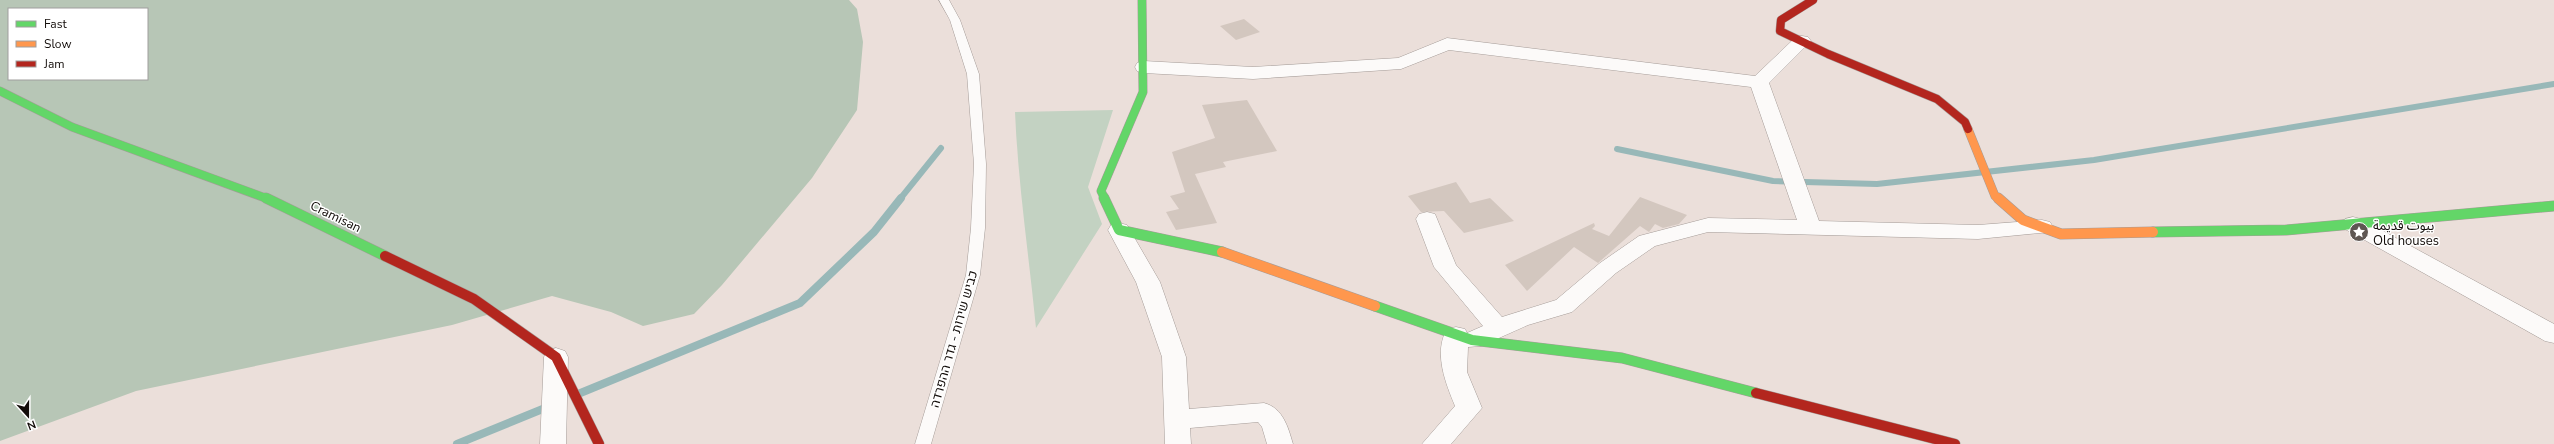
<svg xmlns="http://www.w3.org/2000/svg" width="2554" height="444" font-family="'Nunito Sans','Noto Sans Arabic',Heebo,sans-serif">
<rect width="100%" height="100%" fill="#ebdfda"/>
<path fill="#c3d2c2" d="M 1113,110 L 1088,187 L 1102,224 L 1036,328 C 1029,256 1018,184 1015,112 Z"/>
<path fill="#b7c6b6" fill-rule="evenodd" d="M 0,0 L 849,0 L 857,9 L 863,42 L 857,110 L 812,178 L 722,285 L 694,314 L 643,326 L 611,312 L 552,296 L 452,325 L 136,391 L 0,441 ZM 9,9 L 147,9 L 147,79 L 9,79 Z"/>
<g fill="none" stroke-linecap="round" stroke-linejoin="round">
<path stroke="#98b8b8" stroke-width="6" d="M 1617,149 L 1773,181 L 1877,184 L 2094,160 L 2554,84
M 900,199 L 941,148"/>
<path stroke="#98b8b8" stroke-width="8" d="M 578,394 L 800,303 L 874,232 L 901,198
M 457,444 L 550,406"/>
</g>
<path fill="#d3c7bf" d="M 1244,19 L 1260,32 L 1236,40 L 1220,26 Z
M 1247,100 L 1277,151 L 1223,162 L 1226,167 L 1195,174 L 1217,223 L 1176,230 L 1166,212 L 1179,209 L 1170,196 L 1185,192 L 1172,152 L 1215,138 L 1202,105 Z
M 1456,182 L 1470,203 L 1490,198 L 1514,221 L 1464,233 L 1444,211 L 1421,212 L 1408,196 Z
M 1640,197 L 1687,215 L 1679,224 L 1663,228 L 1655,224 L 1649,232 L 1640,226 L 1598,263 L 1574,247 L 1527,291 L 1505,265 L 1594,223 L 1595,226 L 1592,229 L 1609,236 Z"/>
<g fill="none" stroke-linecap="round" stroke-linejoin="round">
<defs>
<path id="lane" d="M 939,0 L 949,0 L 960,20 L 979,74 L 986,164 L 985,228 L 980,275 L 931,444 L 915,444 L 966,275 L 971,228 L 974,164 L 967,74 L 950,20 Z"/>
<path id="street" d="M 1802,36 L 1808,37 L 1811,41 L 1769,83 L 1819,221 L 1978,225 L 2042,220 L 2050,222 L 2053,227 L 2050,232 L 1978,239 L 1708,232 L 1655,246 L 1616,273 L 1572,312 L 1528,325 L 1481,346 L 1468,347 L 1467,372 L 1482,408 L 1451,444 L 1422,444 L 1455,406 C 1446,384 1433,353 1447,329 L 1456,327 L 1465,329 L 1467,333 L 1483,326 L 1434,267 L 1416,219 L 1419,214 L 1427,212 L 1435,214 L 1456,265 L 1502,317 L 1556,300 L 1600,263 L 1639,236 L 1708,218 L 1797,220 L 1751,87 L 1449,50 L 1401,69 L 1253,79 L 1144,73 L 1137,71 L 1135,67 L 1137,63 L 1144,61 L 1253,67 L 1398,58 L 1447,38 L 1755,76 L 1796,37 Z
M 2353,217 L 2361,219 L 2554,324 L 2554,343 L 2545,341 L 2345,229 L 2342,224 L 2345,219 Z
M 1119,223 L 1127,225 L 1160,282 L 1186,357 L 1189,409 L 1264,403 C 1283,408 1288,427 1293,444 L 1267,444 L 1262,427 L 1258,422 L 1190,428 L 1191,444 L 1165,444 L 1162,357 L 1136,282 L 1108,230 L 1111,225 Z
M 556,348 L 565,351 L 568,357 L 566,444 L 540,444 L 544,357 L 547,351 Z"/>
<path id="fast-far1" d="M 0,91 L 72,127 L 268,199
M 1105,199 L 1101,191 L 1143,92 L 1142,0"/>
<path id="fast" d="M 266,198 L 385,256
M 1104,198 L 1119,230 L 1222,252
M 2153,232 L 2286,230 L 2554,206
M 1375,306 L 1472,340 L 1622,358 L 1756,393"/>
<path id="slow-far1" d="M 1968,129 L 1995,196 L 1999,199"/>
<path id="slow" d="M 1998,198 L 2023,220 L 2061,234 L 2153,232
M 1222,252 L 1375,306"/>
<path id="jam-far1" d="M 1813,0 L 1781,20 L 1780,31 L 1828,54 L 1937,99 L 1965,122 L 1968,129"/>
<path id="jam" d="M 385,256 L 474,299 L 556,357 L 599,444
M 1756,393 L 1955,444"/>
</defs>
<use href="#lane" stroke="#a59c98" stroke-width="1"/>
<use href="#street" stroke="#a59c98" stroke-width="1"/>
<use href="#fast-far1" stroke="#a59c98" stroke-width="9"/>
<use href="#fast" stroke="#a59c98" stroke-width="11"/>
<use href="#slow-far1" stroke="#a59c98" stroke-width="9"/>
<use href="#slow" stroke="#a59c98" stroke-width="11"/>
<use href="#jam-far1" stroke="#a59c98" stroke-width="9"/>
<use href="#jam" stroke="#a59c98" stroke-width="11"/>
<use href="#lane" fill="#fcfaf9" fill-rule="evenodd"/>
<use href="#street" fill="#fcfaf9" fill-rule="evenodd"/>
<use href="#fast-far1" stroke="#63d668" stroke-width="8"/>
<use href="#fast" stroke="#63d668" stroke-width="10"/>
<use href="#slow-far1" stroke="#ff974d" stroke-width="8"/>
<use href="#slow" stroke="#ff974d" stroke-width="10"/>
<use href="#jam-far1" stroke="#b3261e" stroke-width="8"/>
<use href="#jam" stroke="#b3261e" stroke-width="10"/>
</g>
<defs>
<symbol id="sight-disc" viewBox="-11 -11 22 22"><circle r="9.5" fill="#5e5652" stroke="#fff"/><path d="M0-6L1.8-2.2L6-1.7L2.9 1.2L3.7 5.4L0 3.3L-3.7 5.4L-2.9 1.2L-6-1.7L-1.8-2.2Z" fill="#fff"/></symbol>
</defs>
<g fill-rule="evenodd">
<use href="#sight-disc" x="2348" y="221" width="22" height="22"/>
</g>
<g text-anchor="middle" stroke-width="3" stroke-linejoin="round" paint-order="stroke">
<g font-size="13" fill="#120c09" stroke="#fff">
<text transform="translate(336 216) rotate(26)" y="5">Cramisan</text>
<text transform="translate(953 339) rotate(-74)" y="5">כביש שירות - גדר ההפרדה</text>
</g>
<g font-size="13" fill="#120c09" stroke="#fff" text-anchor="start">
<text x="2373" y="230">بيوت قديمة<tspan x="2373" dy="15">Old houses</tspan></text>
</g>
</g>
<rect x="8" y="8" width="140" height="72" fill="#ffffff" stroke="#a09e9d"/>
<rect x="16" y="21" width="20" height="6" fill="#63d668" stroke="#a09e9d"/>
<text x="44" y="28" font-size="12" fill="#120c09">Fast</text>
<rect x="16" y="41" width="20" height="6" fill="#ff974d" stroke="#a09e9d"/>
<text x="44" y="48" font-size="12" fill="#120c09">Slow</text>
<rect x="16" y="61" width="20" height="6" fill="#b3261e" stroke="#a09e9d"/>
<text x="44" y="68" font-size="12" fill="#120c09">Jam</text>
<g transform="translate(28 416) rotate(159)" stroke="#ffffff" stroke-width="3" paint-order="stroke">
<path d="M0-3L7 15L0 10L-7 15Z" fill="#120c09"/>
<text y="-6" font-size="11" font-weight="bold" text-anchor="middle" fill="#120c09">N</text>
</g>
</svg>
